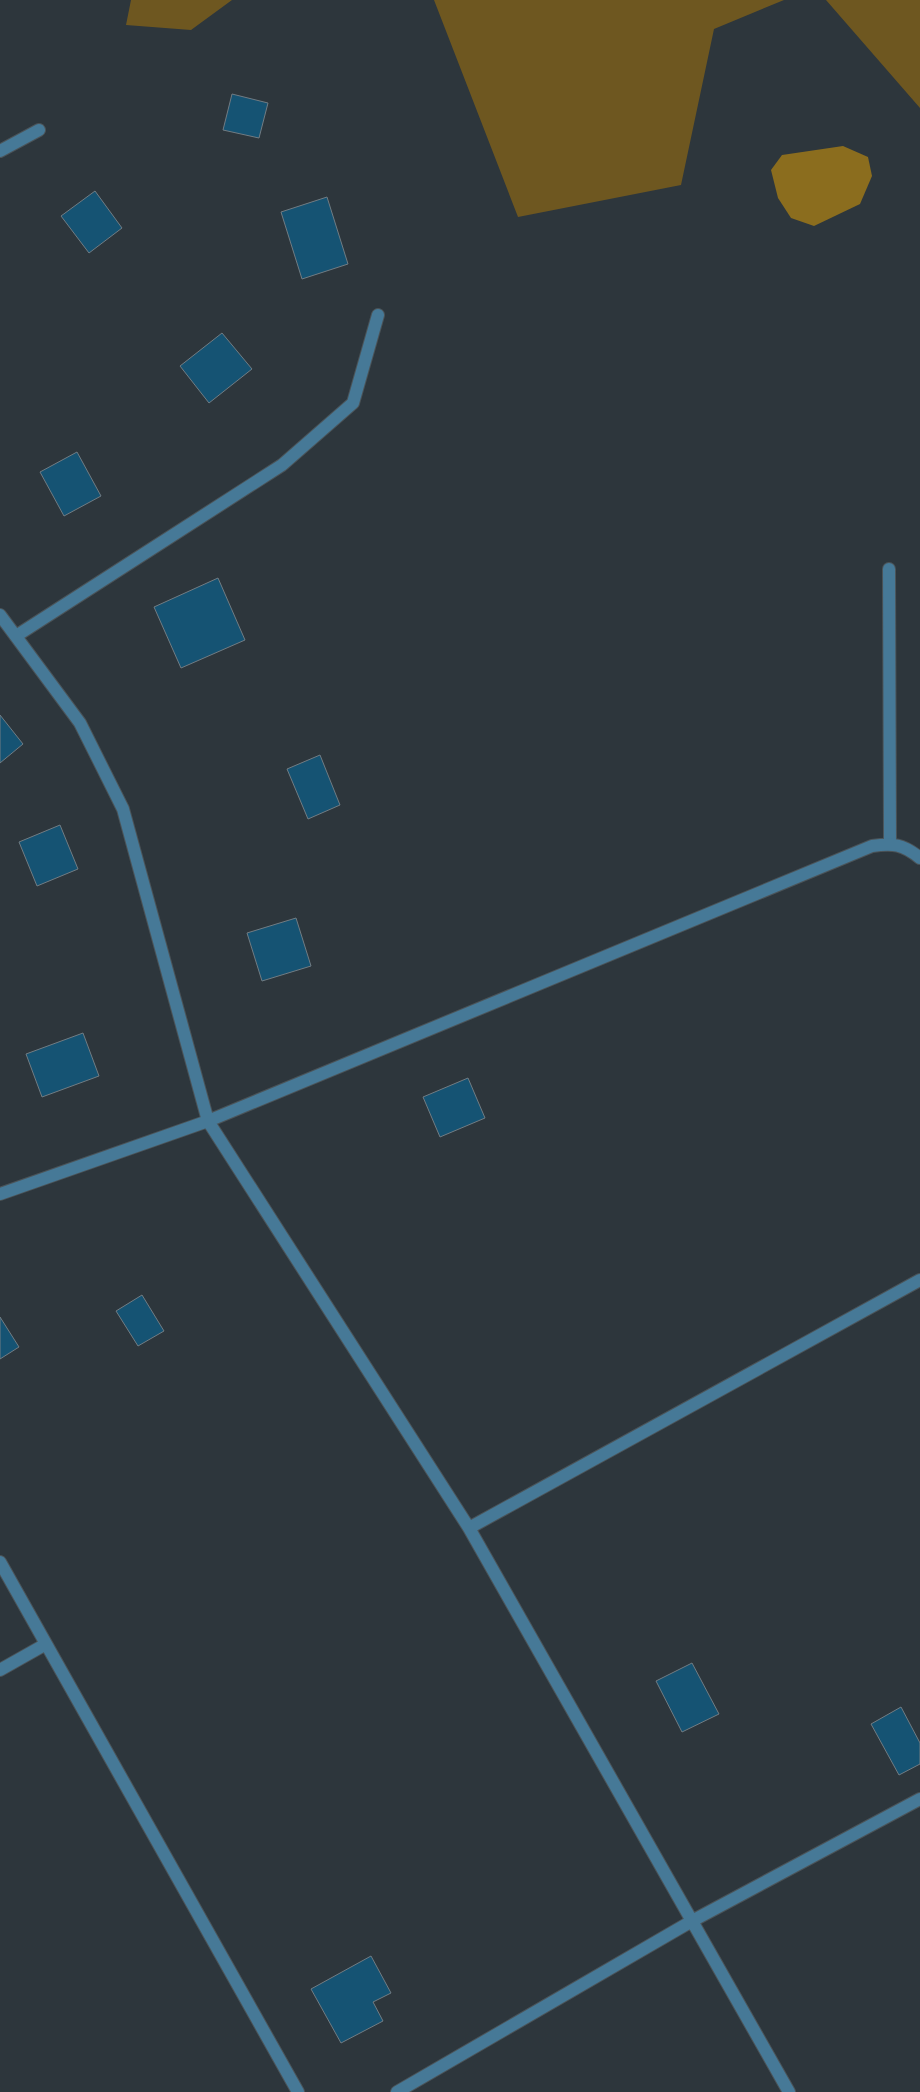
<svg xmlns="http://www.w3.org/2000/svg" width="920" height="2092" font-family="'Open Sans',sans-serif">
<rect width="100%" height="100%" fill="#2d363c"/>
<path fill="#6e5720" d="M 131,0 L 232,0 L 191,30 L 126,25 Z
M 434,0 L 784,0 L 714,29 L 681,185 L 518,217 Z
M 826,0 L 920,0 L 920,108 Z"/>
<path fill="#8b6d1e" d="M 843,146 L 868,157 L 872,176 L 860,204 L 814,226 L 791,218 L 778,198 L 771,170 L 782,155 Z"/>
<path fill="#155373" stroke="#717c83" d="M 232,94 L 268,103 L 259,138 L 223,130 Z
M 95,191 L 122,228 L 89,253 L 61,216 Z
M 327,197 L 348,264 L 302,279 L 281,212 Z
M 222,333 L 252,369 L 209,403 L 180,366 Z
M 77,452 L 101,496 L 64,516 L 40,472 Z
M 218,578 L 245,640 L 181,668 L 154,607 Z
M 0,715 L 23,744 L 0,763 Z
M 320,755 L 340,805 L 308,819 L 287,769 Z
M 60,825 L 78,869 L 37,886 L 19,842 Z
M 296,918 L 311,966 L 262,981 L 247,933 Z
M 83,1033 L 99,1076 L 42,1097 L 26,1054 Z
M 468,1078 L 485,1118 L 440,1137 L 423,1097 Z
M 142,1295 L 164,1331 L 138,1346 L 116,1311 Z
M 0,1317 L 19,1347 L 0,1359 Z
M 692,1663 L 719,1714 L 682,1732 L 656,1681 Z
M 901,1707 L 920,1743 L 920,1764 L 899,1775 L 871,1724 Z
M 371,1956 L 391,1993 L 373,2002 L 383,2021 L 341,2043 L 311,1989 Z"/>
<g fill="none" stroke-linecap="round" stroke-linejoin="round">
<defs>
<path id="service" d="M 0,151 L 39,130
M 889,569 L 890,843
M 16,636 L 282,465 L 353,403 L 378,315"/>
<path id="minor" d="M 0,615 L 80,723 L 123,809 L 208,1121 L 469,1528 L 789,2092
M 0,1194 L 208,1121 L 872,846 C 893,843 903,844 920,858
M 469,1528 L 920,1280
M 0,1562 L 298,2092
M 0,1670 L 46,1644
M 397,2092 L 692,1921 L 920,1799"/>
</defs>
<use href="#service" stroke="#4b5459" stroke-width="14"/>
<use href="#minor" stroke="#4b5459" stroke-width="14"/>
<use href="#service" stroke="#467997" stroke-width="12"/>
<use href="#minor" stroke="#467997" stroke-width="12"/>
</g>
</svg>
